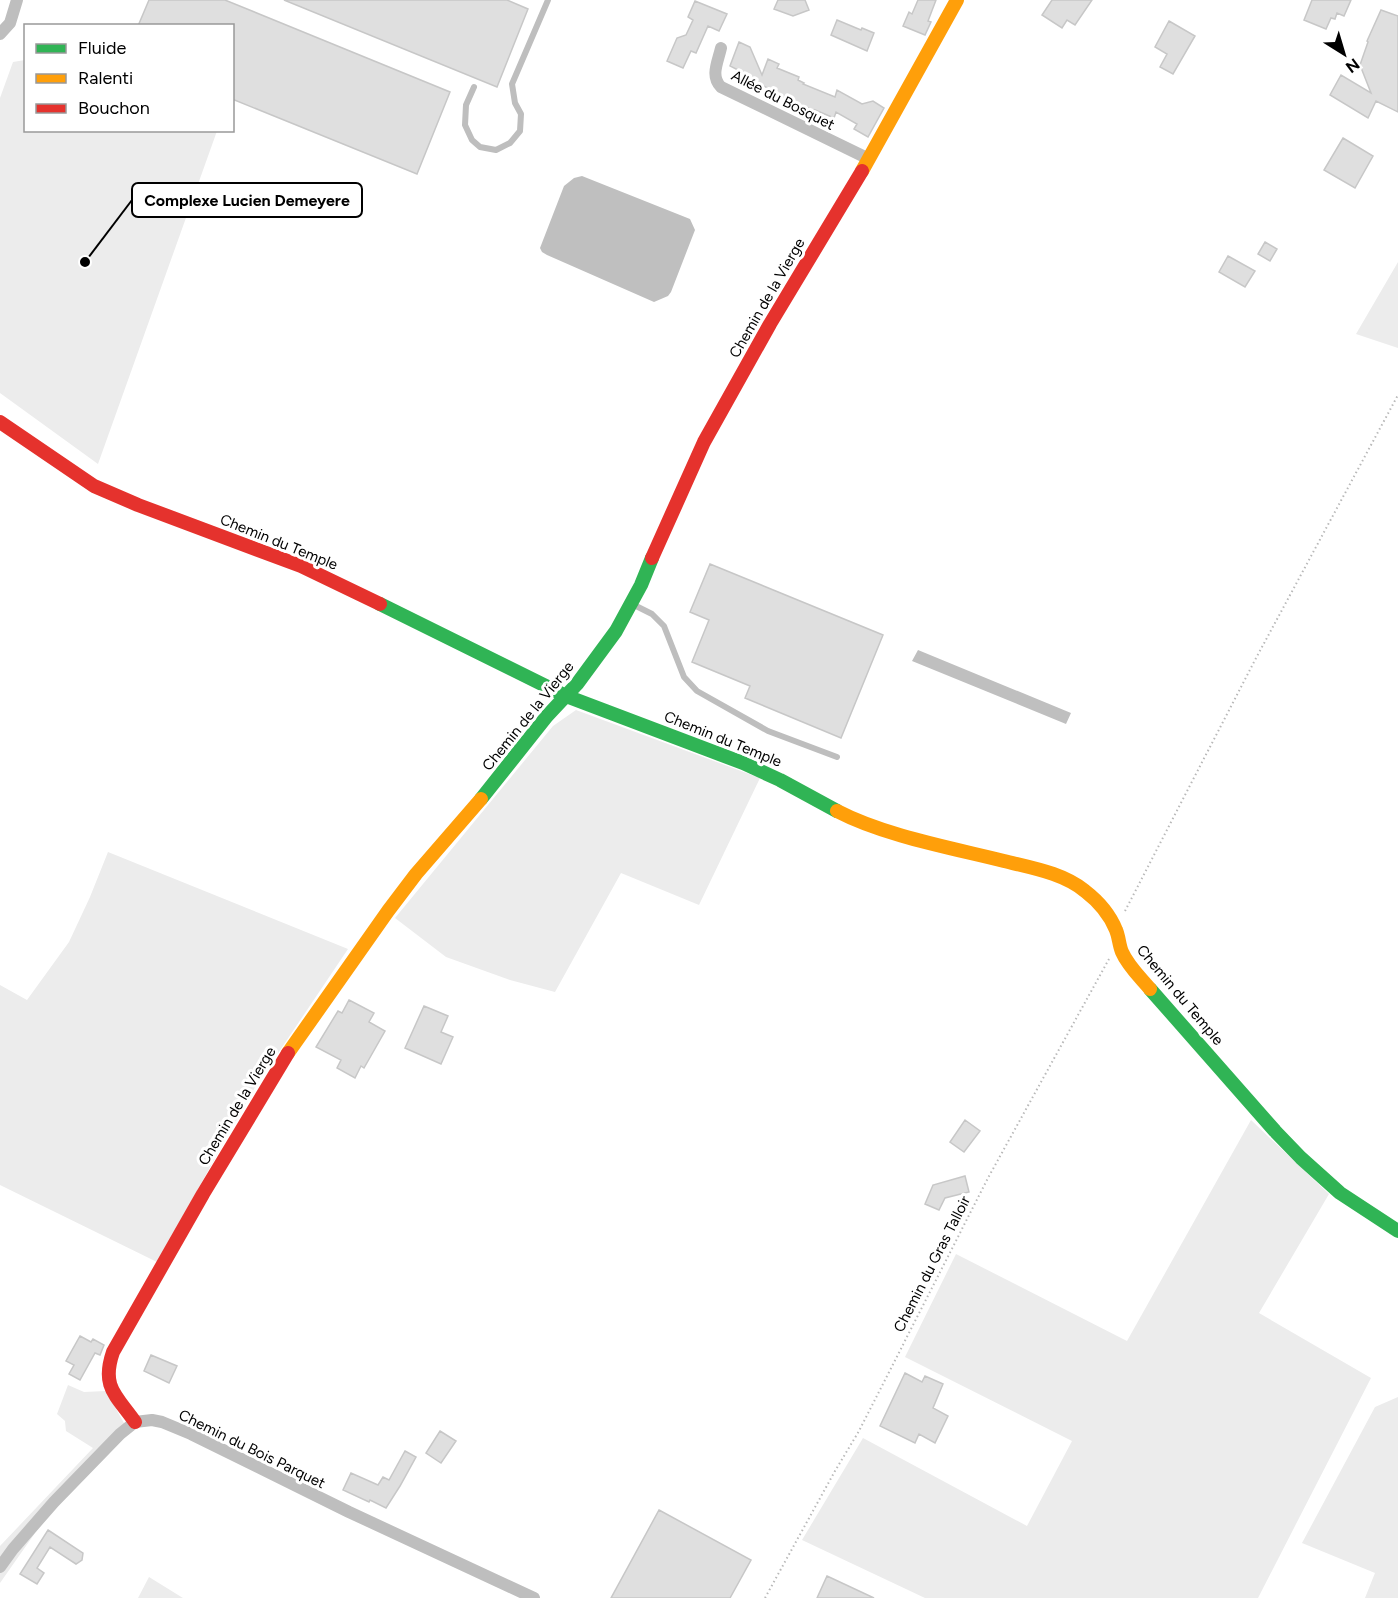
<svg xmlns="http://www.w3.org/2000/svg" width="1398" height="1598" font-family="Figtree,sans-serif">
<rect width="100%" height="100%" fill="#fff"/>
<path fill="#ececec" d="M 25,60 L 26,130 L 217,131 L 98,464 L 0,393 L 0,98 L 13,62 Z
M 1398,262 L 1398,348 L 1356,334 Z
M 576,710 L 760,778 L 699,905 L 621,873 L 555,992 L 510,980 L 446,957 L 395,918 L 553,726 Z
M 108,852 L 348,949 L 254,1089 L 157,1262 L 0,1185 L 0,985 L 27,1000 L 69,942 L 90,897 Z
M 1251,1120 L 1329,1194 L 1259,1313 L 1371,1378 L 1258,1598 L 925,1598 L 802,1540 L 863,1438 L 1027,1526 L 1072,1441 L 905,1357 L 956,1254 L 1127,1341 Z
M 68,1385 L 84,1392 L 106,1391 L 129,1432 L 47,1516 L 0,1583 L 0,1546 L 93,1448 L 66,1431 L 65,1421 L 57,1414 Z
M 1398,1397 L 1398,1598 L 1365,1598 L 1375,1573 L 1302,1543 L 1375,1407 Z
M 149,1577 L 183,1598 L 138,1598 Z"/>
<path fill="#bfbfbf" d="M 582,176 L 690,219 L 695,230 L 671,292 L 668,296 L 654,302 L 547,255 L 542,252 L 540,248 L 564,186 L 574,178 Z
M 918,650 L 1071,713 L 1066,724 L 912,661 Z"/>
<path fill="#dfdfdf" stroke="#c7c7c7" stroke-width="1.5" d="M 149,0 L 225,0 L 450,92 L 417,174 L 232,99 L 232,26 L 138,26 Z
M 284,0 L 507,0 L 528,9 L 497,87 Z
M 778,0 L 805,0 L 809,10 L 793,16 L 774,9 Z
M 918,0 L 936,0 L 928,21 L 931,22 L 925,35 L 903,26 L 909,12 L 912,14 Z
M 1052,0 L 1092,0 L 1075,25 L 1067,20 L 1062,28 L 1042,15 Z
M 1312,0 L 1351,0 L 1344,16 L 1337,13 L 1335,19 L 1331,18 L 1326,29 L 1304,20 Z
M 695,1 L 727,14 L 719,31 L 708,26 L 696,53 L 691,51 L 683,68 L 667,61 L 677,38 L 686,35 L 693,20 L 688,17 Z
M 1381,10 L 1398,16 L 1398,112 L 1376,101 L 1368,118 L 1330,95 L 1341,75 L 1371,93 L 1360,65 L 1368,42 L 1367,41 Z
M 837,20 L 861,30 L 862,28 L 874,33 L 867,51 L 831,35 Z
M 1169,21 L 1195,36 L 1173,74 L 1160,67 L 1167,54 L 1155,47 Z
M 739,42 L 750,47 L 762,75 L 768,59 L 779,64 L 777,68 L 799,77 L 798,80 L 804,83 L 803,84 L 835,97 L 837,90 L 862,104 L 873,101 L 884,108 L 868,137 L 854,129 L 857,124 L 836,112 L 834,118 L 815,110 L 815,111 L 784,97 L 784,96 L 737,73 L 738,70 L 730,66 Z
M 1343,138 L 1373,156 L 1355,188 L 1324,170 Z
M 1265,242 L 1277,249 L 1270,261 L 1258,254 Z
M 1228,256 L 1255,271 L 1245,287 L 1219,272 Z
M 710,564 L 883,635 L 841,738 L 745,698 L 750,686 L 692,662 L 709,620 L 690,612 Z
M 349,1000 L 374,1013 L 369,1022 L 385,1031 L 364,1068 L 361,1066 L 355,1078 L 337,1068 L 341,1060 L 316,1047 L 338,1011 L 342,1013 Z
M 424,1006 L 448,1016 L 441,1032 L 453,1037 L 441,1064 L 405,1048 Z
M 965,1120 L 980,1131 L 964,1152 L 950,1142 Z
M 965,1176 L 969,1192 L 945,1198 L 939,1210 L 925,1204 L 933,1185 Z
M 80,1336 L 91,1342 L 93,1339 L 104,1345 L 100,1355 L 95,1353 L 80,1380 L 69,1374 L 74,1365 L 66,1361 Z
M 151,1355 L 177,1366 L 169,1383 L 144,1371 Z
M 905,1373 L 922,1382 L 925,1376 L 943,1384 L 933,1408 L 948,1416 L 935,1443 L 919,1434 L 915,1443 L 880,1426 Z
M 440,1431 L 456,1441 L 441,1463 L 426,1453 Z
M 405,1451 L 416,1457 L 400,1486 L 386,1508 L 370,1500 L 369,1502 L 343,1490 L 351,1473 L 378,1485 L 383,1477 L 389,1480 Z
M 659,1510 L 751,1560 L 730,1598 L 611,1598 Z
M 48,1530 L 83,1553 L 82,1560 L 76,1564 L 50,1547 L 37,1568 L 44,1573 L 37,1584 L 20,1574 Z
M 827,1576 L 874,1598 L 817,1598 Z"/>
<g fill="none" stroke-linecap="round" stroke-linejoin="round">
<path stroke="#b9b9b9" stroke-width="2" stroke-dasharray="1.5 3" stroke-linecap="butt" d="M 1125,911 L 1255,660 L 1398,395
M 765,1598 L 835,1471 L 859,1431 L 988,1178 L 1109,959"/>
<path stroke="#bebebe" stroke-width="6" d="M 474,87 L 466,105 L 465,125 L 472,140 L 480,147 L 496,150 L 510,143 L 520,131 L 521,114 L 515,103 L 512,84 L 548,0
M 634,605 L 652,614 L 664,626 L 684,677 L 697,691 L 768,731 L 837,757"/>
<path stroke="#bebebe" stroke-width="12" d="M 0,34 L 10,23 L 17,0
M 721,48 C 718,62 710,76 721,87 L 869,159
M 0,1567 L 13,1549 L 54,1502 L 120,1434 L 135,1422 L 152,1420 L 162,1422 L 191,1434 L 349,1512 L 534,1598"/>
<path stroke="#30b455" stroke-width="14" d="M 380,604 L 566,696 L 743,763 L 780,780 L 837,811
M 481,799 L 547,716 L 577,684 L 616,631 L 641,585 L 652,558
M 1150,989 L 1275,1131 L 1301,1158 L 1340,1193 L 1398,1231"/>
<path stroke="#ff9f0a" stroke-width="14" d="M 862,171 L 957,0
M 837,811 C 885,836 952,848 1004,861 C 1032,868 1063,873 1085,891 C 1098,901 1110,915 1116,930 C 1119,937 1119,945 1122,952 C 1128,966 1140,977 1150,989
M 288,1053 L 388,911 L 416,874 L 481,799"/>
<path stroke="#e5322d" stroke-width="14" d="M 0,422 L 94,486 L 138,505 L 301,566 L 380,604
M 652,558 L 704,442 L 770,324 L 862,171
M 135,1422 C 116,1395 101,1387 113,1352 L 203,1194 L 288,1053"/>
</g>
<g text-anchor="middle" stroke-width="6" stroke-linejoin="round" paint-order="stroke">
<g font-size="15" fill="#000" stroke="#fff">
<text transform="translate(783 100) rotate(27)" y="5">Allée du Bosquet</text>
<text transform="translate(767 298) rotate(-60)" y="5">Chemin de la Vierge</text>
<text transform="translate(279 542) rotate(22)" y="5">Chemin du Temple</text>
<text transform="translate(528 716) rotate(-51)" y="5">Chemin de la Vierge</text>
<text transform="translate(723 739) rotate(22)" y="5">Chemin du Temple</text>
<text transform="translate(1180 995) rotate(50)" y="5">Chemin du Temple</text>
<text transform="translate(237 1106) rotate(-59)" y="5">Chemin de la Vierge</text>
<text transform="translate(932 1264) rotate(-63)" y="5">Chemin du Gras Talloir</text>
<text transform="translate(252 1449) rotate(26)" y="5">Chemin du Bois Parquet</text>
</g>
</g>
<path fill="none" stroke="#000" stroke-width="2" d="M85 262L132 200"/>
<circle fill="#000" stroke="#fff" stroke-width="2" cx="85" cy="262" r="6"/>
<rect fill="#fff" stroke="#000" stroke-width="2" x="132" y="183" width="230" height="34" rx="6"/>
<g font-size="16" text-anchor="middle" font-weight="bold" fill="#000">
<text x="247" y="206">Complexe Lucien Demeyere</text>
</g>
<rect x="24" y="24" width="210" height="108" fill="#ffffff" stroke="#999999" stroke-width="1.5"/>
<rect x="36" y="44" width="30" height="9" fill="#30b455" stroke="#999999" stroke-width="1.5"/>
<text x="78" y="54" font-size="18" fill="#000000">Fluide</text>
<rect x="36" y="74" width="30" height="9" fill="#ff9f0a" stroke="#999999" stroke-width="1.5"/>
<text x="78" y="84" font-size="18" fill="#000000">Ralenti</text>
<rect x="36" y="104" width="30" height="9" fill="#e5322d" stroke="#999999" stroke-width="1.5"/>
<text x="78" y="114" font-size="18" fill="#000000">Bouchon</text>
<g transform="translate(1344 54) rotate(143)" stroke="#ffffff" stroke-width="4.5" paint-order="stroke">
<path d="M0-4.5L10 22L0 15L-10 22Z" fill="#000000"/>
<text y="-9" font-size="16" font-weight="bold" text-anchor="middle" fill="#000000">N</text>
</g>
</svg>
